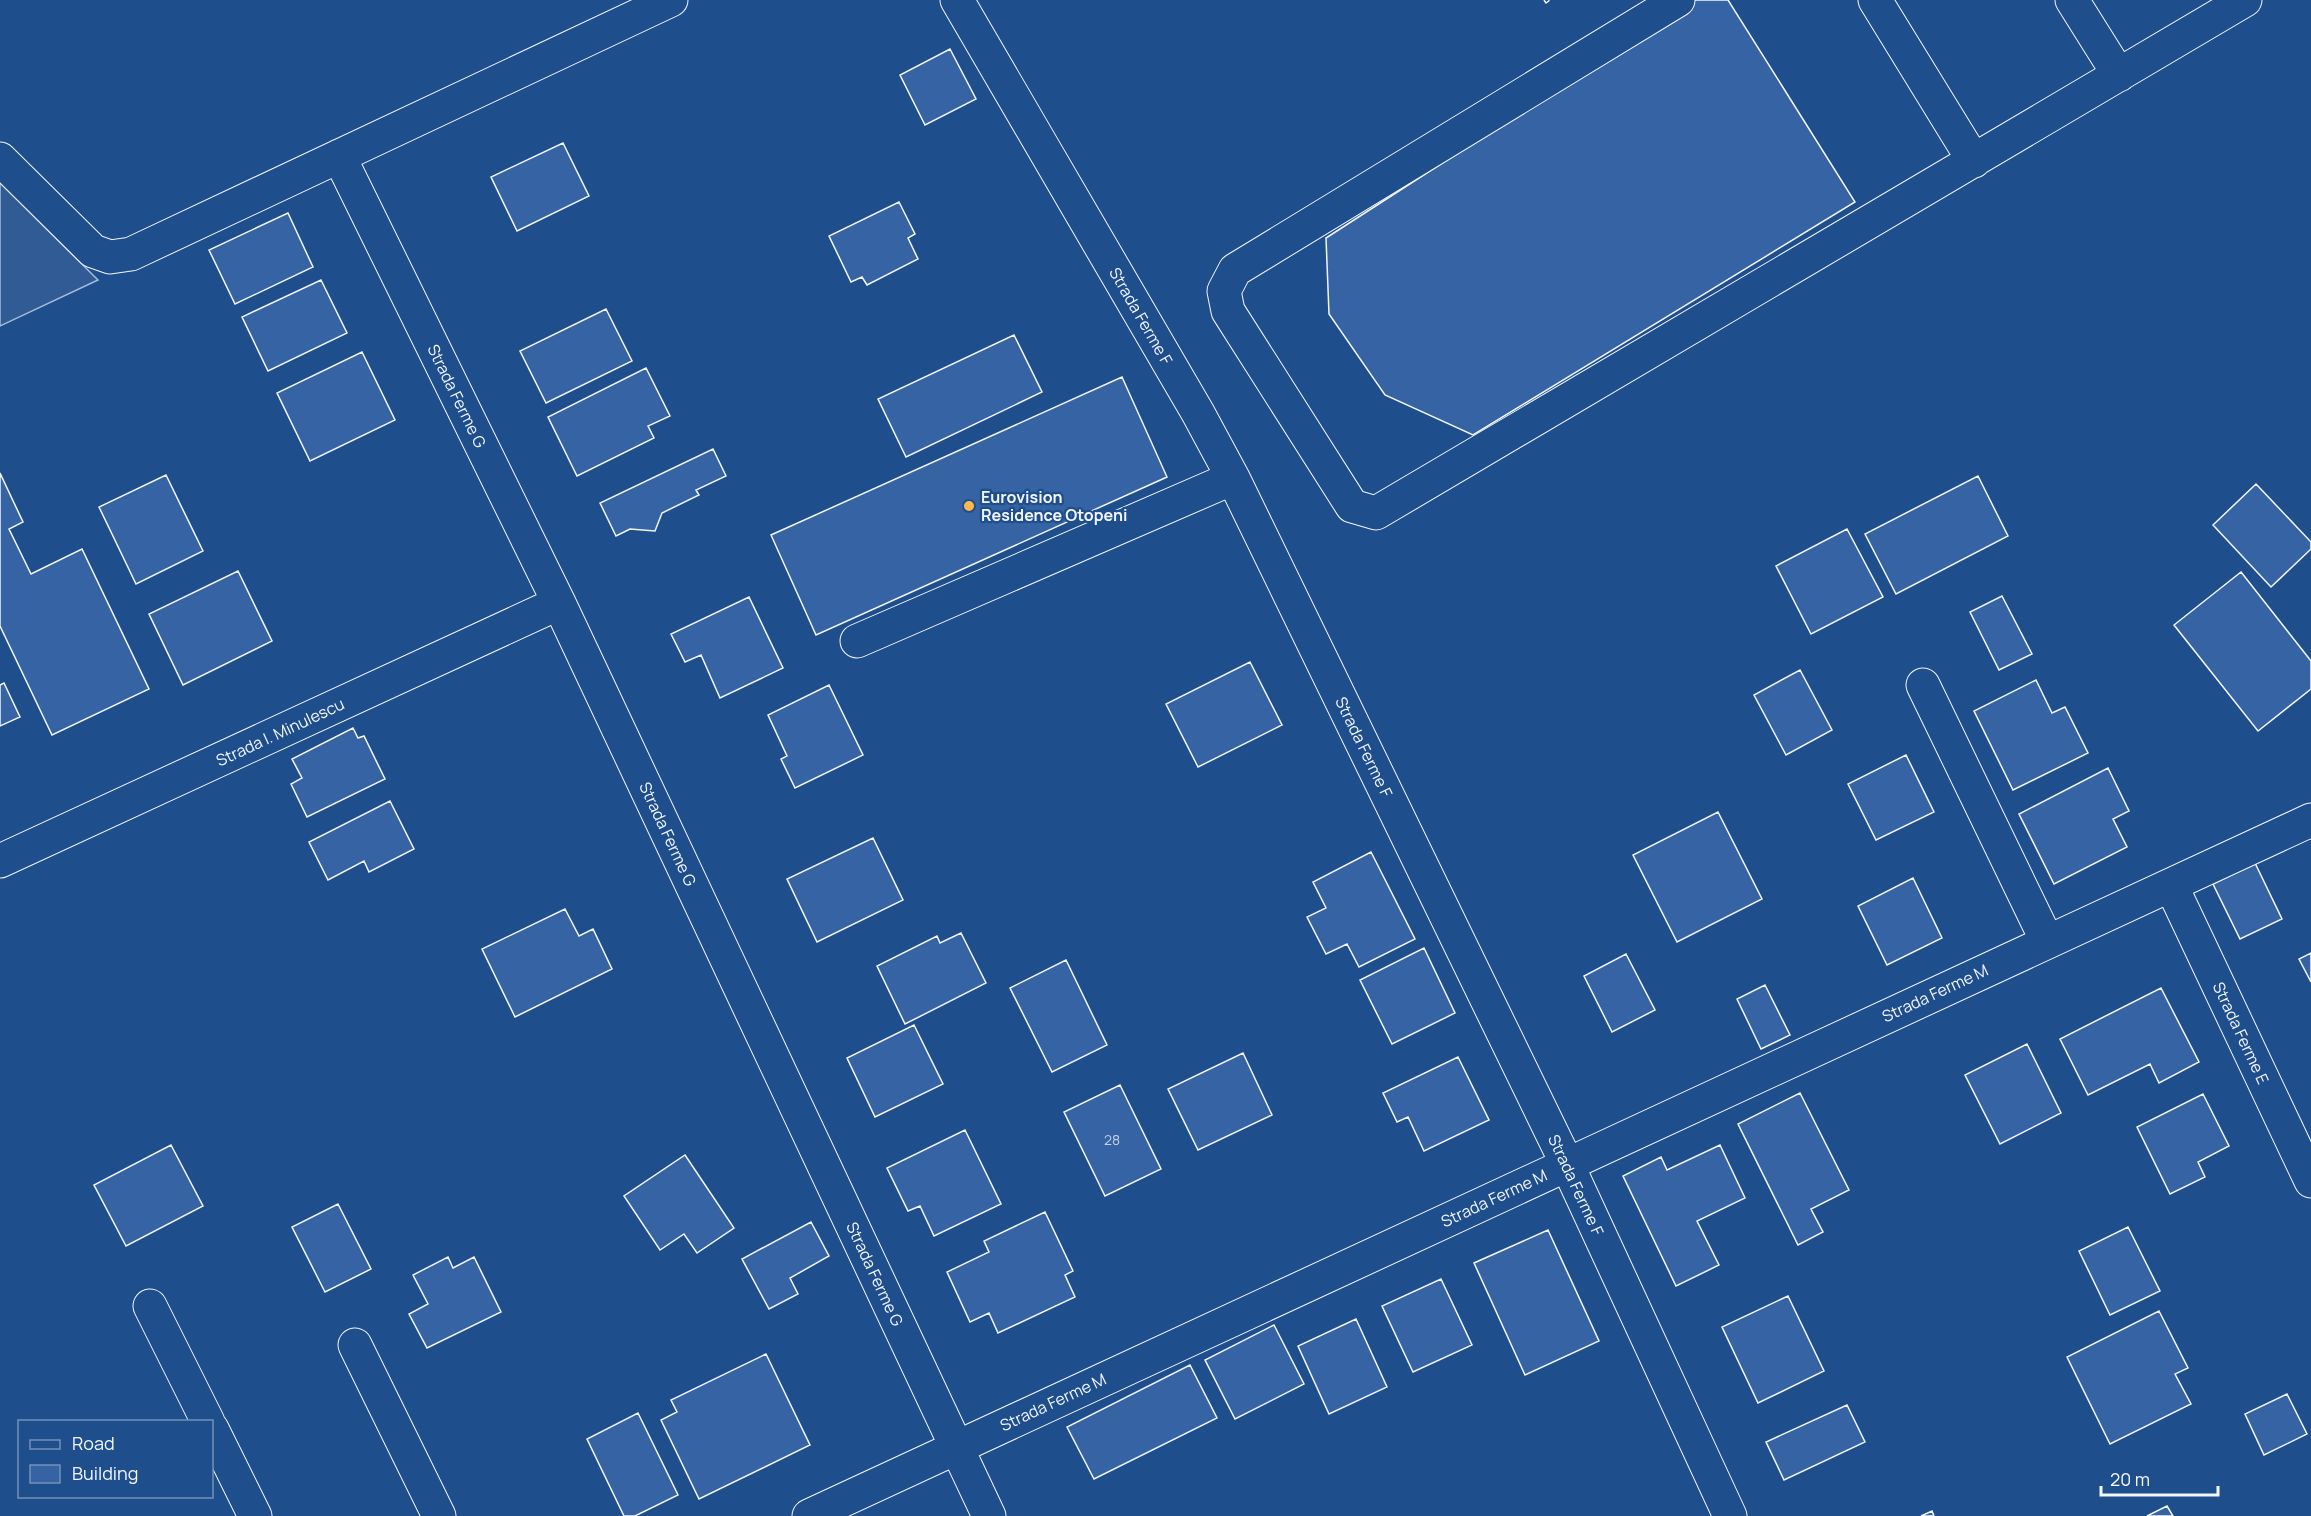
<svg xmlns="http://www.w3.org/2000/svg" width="2311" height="1516" font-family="Manrope,sans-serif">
<rect width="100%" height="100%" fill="#1f4e8c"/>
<path fill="#305b95" stroke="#a8bbd7" stroke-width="1.5" d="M 0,183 L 98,280 L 0,326 Z"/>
<path fill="#3563a3" stroke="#f2f6ff" stroke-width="1.5" d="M 1695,0 L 1728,0 L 1855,202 L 1473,435 L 1385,395 L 1329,314 L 1326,238 Z
M 950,49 L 976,99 L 925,125 L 900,75 Z
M 563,143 L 589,196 L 517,231 L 491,177 Z
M 899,202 L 915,234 L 908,238 L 918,259 L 867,285 L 862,277 L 851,282 L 829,236 Z
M 288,213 L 313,267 L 235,304 L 209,250 Z
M 321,280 L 347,333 L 268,371 L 242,317 Z
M 606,309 L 632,361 L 546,403 L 520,351 Z
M 1014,335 L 1042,392 L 906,457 L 878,399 Z
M 362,352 L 395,420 L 310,461 L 277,393 Z
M 646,368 L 670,416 L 648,426 L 654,438 L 577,476 L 548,417 Z
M 1122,377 L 1167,477 L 816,635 L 771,535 Z
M 713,449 L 726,476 L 696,490 L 699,495 L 662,513 L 655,531 L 630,529 L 616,536 L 600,503 Z
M 0,473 L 23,522 L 9,529 L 31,574 L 82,549 L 149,689 L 52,735 L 0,626 Z
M 166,475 L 203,551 L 136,584 L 99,507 Z
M 1978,476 L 2008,536 L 1896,594 L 1865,534 Z
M 2256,484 L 2311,542 L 2311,549 L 2271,587 L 2213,525 Z
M 1847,529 L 1883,597 L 1811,634 L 1776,566 Z
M 238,571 L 272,641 L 183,685 L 149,614 Z
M 2241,572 L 2311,661 L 2311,689 L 2258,731 L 2174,625 Z
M 2002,596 L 2032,654 L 1999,670 L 1970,612 Z
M 749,597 L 783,668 L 720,698 L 701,655 L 685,662 L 671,634 Z
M 1250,662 L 1282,725 L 1198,767 L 1166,704 Z
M 1800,670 L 1832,730 L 1786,755 L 1754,695 Z
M 2036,680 L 2052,713 L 2065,707 L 2088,753 L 2013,790 L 1974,711 Z
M 4,683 L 20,717 L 0,726 L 0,685 Z
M 829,685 L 863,755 L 795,788 L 781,759 L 787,756 L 768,715 Z
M 353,728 L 358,738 L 364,736 L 385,779 L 307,817 L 291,784 L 302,778 L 292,759 Z
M 1906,755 L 1934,812 L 1876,840 L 1848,784 Z
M 2108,768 L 2129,811 L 2113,819 L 2127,847 L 2054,884 L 2019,814 Z
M 390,801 L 414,849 L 369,872 L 364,861 L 328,880 L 309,842 Z
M 1718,812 L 1762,899 L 1677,942 L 1633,855 Z
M 873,838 L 903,900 L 817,942 L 787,879 Z
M 1371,852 L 1415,939 L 1359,967 L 1347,944 L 1326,954 L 1307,917 L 1326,908 L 1313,882 Z
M 2255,863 L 2282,919 L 2240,939 L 2213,884 Z
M 1913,878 L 1942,938 L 1887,965 L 1858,906 Z
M 565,909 L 579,936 L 593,929 L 612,969 L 515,1017 L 482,949 Z
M 961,933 L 986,983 L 905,1024 L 877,966 L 937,936 L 940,943 Z
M 1424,948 L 1455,1013 L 1392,1044 L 1360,980 Z
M 2311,953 L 2311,982 L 2299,959 Z
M 1626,954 L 1655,1010 L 1612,1032 L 1584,976 Z
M 1066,960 L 1107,1045 L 1052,1072 L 1010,988 Z
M 1765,985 L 1790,1035 L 1761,1049 L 1737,999 Z
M 2161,988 L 2199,1062 L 2159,1083 L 2150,1064 L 2088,1095 L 2060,1039 Z
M 914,1025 L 943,1084 L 875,1117 L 847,1058 Z
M 2027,1044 L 2061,1113 L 2000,1144 L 1965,1075 Z
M 1243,1053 L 1272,1115 L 1198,1150 L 1168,1089 Z
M 1458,1057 L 1489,1120 L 1424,1151 L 1408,1117 L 1397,1122 L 1383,1093 Z
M 1120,1085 L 1161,1169 L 1105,1196 L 1064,1112 Z
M 1800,1093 L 1849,1190 L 1811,1209 L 1823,1232 L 1798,1245 L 1738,1124 Z
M 2203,1094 L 2229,1146 L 2198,1162 L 2205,1177 L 2170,1194 L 2137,1127 Z
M 965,1130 L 1001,1204 L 934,1236 L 920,1206 L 908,1211 L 887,1168 Z
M 171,1145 L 203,1206 L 126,1246 L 94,1185 Z
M 1720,1145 L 1745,1198 L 1697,1221 L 1719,1265 L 1676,1286 L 1623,1176 L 1661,1157 L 1667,1170 Z
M 685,1155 L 734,1228 L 697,1253 L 684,1234 L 660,1250 L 624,1196 Z
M 338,1204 L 371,1269 L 325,1292 L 292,1227 Z
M 1045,1212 L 1073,1271 L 1065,1275 L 1075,1297 L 998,1333 L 989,1313 L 970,1322 L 947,1272 L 989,1252 L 984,1241 Z
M 811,1222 L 829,1256 L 790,1278 L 798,1294 L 769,1309 L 742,1259 Z
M 2128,1227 L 2160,1291 L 2110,1315 L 2079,1251 Z
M 1548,1230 L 1599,1341 L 1525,1375 L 1474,1263 Z
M 448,1257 L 453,1268 L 474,1257 L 501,1312 L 427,1348 L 409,1314 L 428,1304 L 413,1275 Z
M 1441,1279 L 1472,1345 L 1413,1372 L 1382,1306 Z
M 1788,1296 L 1824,1371 L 1758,1403 L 1722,1327 Z
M 2159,1311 L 2188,1368 L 2175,1374 L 2191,1404 L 2110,1444 L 2067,1357 Z
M 1356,1319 L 1387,1387 L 1329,1414 L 1298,1346 Z
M 1274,1325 L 1304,1384 L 1235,1419 L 1205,1360 Z
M 766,1354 L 810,1445 L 699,1499 L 661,1420 L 677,1412 L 671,1400 Z
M 1190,1365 L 1217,1418 L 1094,1479 L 1067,1427 Z
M 2287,1394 L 2307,1434 L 2264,1455 L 2245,1414 Z
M 1847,1405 L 1865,1442 L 1784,1480 L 1766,1442 Z
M 638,1413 L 678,1495 L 635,1516 L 624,1516 L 587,1439 Z
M 2167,1506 L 2173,1516 L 2147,1516 Z
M 1932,1511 L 1934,1516 L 1921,1516 Z"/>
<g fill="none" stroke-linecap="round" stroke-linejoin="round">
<defs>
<path id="minor" d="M 957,0 L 1198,413 L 1233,478 L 1567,1164 L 1730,1516
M 1678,0 L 1235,270 L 1224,291 L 1228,311 L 1352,506 L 1376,513 L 2245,0
M 1875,0 L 1974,161
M 2072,0 L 2119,75
M 339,156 L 559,603 L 989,1516
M 0,159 L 93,251 L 110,257 L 131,254 L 671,0
M 857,641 L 1233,478
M 1923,685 L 2047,941
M 0,861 L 559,603
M 2171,885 L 2311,1181
M 150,1306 L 208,1422
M 355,1345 L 439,1516
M 212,1429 L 255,1516
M 809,1516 L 2311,820"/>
</defs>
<use href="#minor" stroke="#f2f6ff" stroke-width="35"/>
<use href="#minor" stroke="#1f4e8c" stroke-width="33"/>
<path stroke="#f2f6ff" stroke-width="1.5" stroke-dasharray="8 3" stroke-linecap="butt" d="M 1544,0 L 1546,3 L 1550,0"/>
</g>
<circle fill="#ffb74d" stroke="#1f4e8c" stroke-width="2" cx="969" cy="506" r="6"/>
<g text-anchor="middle" stroke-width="4.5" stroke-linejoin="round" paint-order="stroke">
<g font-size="14" fill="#c3d1e8">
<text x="1112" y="1145">28</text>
</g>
<g font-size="16" fill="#f2f6ff" stroke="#1f4e8c">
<text transform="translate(1141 316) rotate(60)" y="6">Strada Ferme F</text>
<text transform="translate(457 396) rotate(64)" y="6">Strada Ferme G</text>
<text transform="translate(280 732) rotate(-25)" y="6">Strada I. Minulescu</text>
<text transform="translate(1364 747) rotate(64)" y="6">Strada Ferme F</text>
<text transform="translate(668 834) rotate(65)" y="6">Strada Ferme G</text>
<text transform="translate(1935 993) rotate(-25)" y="6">Strada Ferme M</text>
<text transform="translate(2241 1033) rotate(65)" y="6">Strada Ferme E</text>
<text transform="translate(1576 1185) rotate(65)" y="6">Strada Ferme F</text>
<text transform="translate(1494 1198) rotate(-25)" y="6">Strada Ferme M</text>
<text transform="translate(875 1274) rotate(65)" y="6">Strada Ferme G</text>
<text transform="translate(1053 1402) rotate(-25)" y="6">Strada Ferme M</text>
</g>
<g font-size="16" font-weight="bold" fill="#f2f6ff" stroke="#1f4e8c" text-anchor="start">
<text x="981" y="503">Eurovision<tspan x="981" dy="18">Residence Otopeni</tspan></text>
</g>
</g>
<rect x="18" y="1420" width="195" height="78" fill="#1f4e8c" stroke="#7391ba" stroke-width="1.5"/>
<rect x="30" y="1440" width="30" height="9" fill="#1f4e8c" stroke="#7391ba" stroke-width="1.5"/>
<text x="72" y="1450" font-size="18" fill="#f2f6ff">Road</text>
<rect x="30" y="1465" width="30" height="18" fill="#3563a3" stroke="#7391ba" stroke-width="1.5"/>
<text x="72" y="1480" font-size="18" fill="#f2f6ff">Building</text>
<path d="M2101 1486v9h117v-9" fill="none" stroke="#f2f6ff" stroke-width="3"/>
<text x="2110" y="1486" font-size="18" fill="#f2f6ff" stroke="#1f4e8c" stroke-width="4.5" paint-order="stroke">20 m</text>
</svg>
